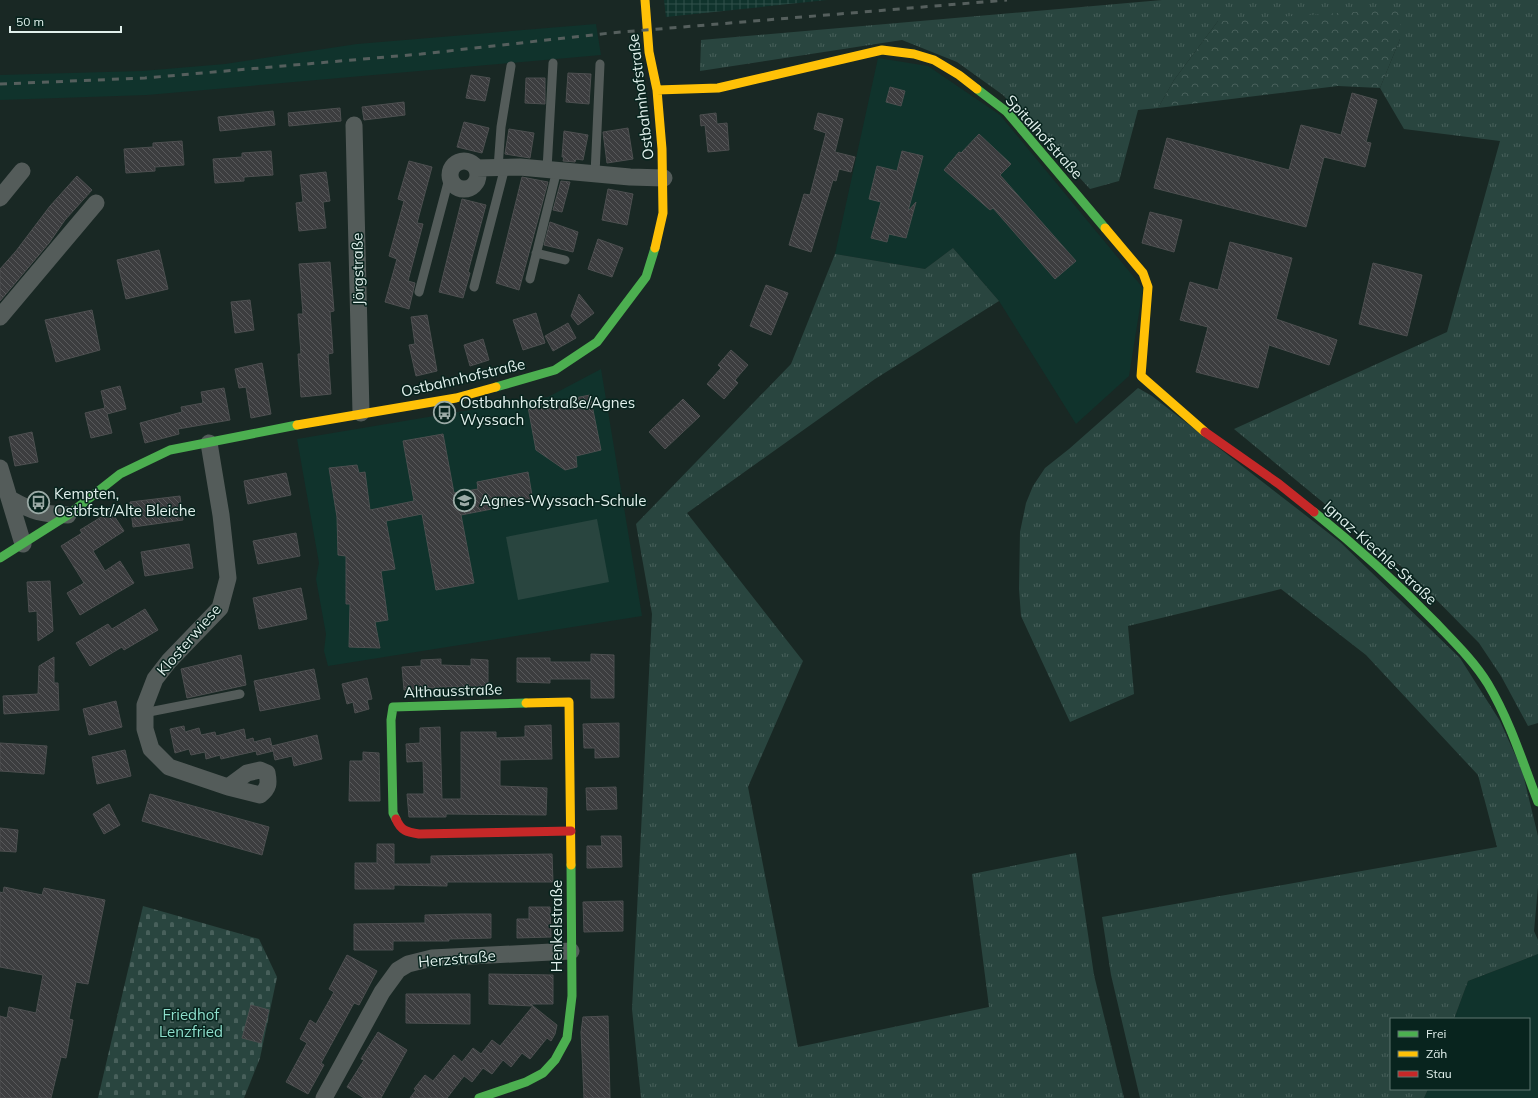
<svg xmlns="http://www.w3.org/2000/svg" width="1538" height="1098" font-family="Mulish,sans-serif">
<defs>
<pattern id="industrial-grid" width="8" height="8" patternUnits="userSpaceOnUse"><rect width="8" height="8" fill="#10332c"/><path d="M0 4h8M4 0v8" fill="none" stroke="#32514b"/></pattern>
<pattern id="grass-tufts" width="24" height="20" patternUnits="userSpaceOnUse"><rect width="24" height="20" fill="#29453f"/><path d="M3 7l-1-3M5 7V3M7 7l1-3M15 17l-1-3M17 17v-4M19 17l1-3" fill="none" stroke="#48605b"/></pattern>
<pattern id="forest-crowns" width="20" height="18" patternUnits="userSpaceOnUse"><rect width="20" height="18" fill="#29453f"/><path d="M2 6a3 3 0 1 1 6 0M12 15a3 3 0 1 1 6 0" fill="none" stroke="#48605b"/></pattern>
<pattern id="cemetery-stones" width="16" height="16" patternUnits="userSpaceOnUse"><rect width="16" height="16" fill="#29453f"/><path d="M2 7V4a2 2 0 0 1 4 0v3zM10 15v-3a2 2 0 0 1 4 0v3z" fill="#48605b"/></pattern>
<pattern id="building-back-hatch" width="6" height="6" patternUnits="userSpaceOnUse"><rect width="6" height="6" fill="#3c3d3f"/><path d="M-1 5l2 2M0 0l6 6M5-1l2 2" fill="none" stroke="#58595b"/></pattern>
</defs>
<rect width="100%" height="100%" fill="#192824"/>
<path fill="#10332c" d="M 596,24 L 601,55 L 147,95 L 0,100 L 0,75 L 142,71 L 225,64 L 357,44 Z
M 878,58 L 928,66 L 1000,115 L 1143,288 L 1129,376 L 1076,424 L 999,301 L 953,248 L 925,269 L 835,254 Z
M 601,369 L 642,616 L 328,666 L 324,651 L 326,634 L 316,579 L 319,563 L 297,439 L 548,397 Z
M 1538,954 L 1538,1098 L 1424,1098 L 1428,1089 L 1529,1089 L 1529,1019 L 1454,1019 L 1468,981 Z"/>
<path fill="url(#industrial-grid)" d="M 664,0 L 827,0 L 666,17 Z"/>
<path fill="url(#grass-tufts)" d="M 1162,0 L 1538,0 L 1538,723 L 1528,726 L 1501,676 L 1479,643 L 1415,578 L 1234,429 L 1447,332 L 1500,141 L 1404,129 L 1380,88 L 1400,39 L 1218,21 L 1174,80 L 1158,108 L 1138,110 L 1119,181 L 1090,189 L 1003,95 L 957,62 L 902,40 L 700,71 L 701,40 Z
M 953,248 L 999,301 L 875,379 L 687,513 L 803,661 L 748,787 L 798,1047 L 989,1007 L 972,874 L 1076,853 L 1094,975 L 1124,1098 L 641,1098 L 632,1009 L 652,614 L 636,524 L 791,364 L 835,254 L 925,269 Z
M 1138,388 L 1152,396 L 1340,542 L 1460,658 L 1500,721 L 1522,770 L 1538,836 L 1538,887 L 1534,931 L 1538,940 L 1538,954 L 1468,981 L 1454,1019 L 1391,1019 L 1391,1089 L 1428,1089 L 1424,1098 L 1140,1098 L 1111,975 L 1102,917 L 1497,847 L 1478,775 L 1366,655 L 1281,589 L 1128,626 L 1134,694 L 1070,722 L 1021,616 L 1019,589 L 1020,532 L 1026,503 L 1033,486 L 1045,468 L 1069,449 Z"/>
<path fill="url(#forest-crowns)" d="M 1400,9 L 1400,39 L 1380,88 L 1338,86 L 1158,108 L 1174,80 L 1218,21 Z"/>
<path fill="url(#cemetery-stones)" d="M 143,906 L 259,939 L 277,977 L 260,1058 L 244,1098 L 98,1098 Z"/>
<path fill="#29453f" d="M 597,519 L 609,582 L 518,600 L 506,537 Z"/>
<path fill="url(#building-back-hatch)" stroke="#4d4f50" d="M 568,73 L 591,74 L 589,104 L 566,102 Z
M 471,75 L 490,78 L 485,101 L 466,98 Z
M 526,78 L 545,78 L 545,104 L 525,103 Z
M 890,87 L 905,91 L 901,106 L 886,102 Z
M 1352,93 L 1377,100 L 1366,142 L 1371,143 L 1365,167 L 1324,157 L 1306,227 L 1154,188 L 1167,138 L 1289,170 L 1301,125 L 1341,135 Z
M 404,102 L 405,115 L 364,120 L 362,107 Z
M 340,108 L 341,121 L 289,126 L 288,113 Z
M 273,111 L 275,125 L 220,131 L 218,117 Z
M 716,113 L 717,124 L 727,123 L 729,150 L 708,152 L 705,125 L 701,126 L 700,115 Z
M 818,113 L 843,119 L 835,152 L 855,157 L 851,172 L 839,169 L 836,181 L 833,180 L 811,252 L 789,245 L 804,194 L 810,195 L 826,133 L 814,129 Z
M 464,122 L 489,128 L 482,153 L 457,147 Z
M 628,128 L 633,159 L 607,163 L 603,132 Z
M 509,129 L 534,133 L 530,158 L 505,154 Z
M 564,131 L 588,135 L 583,160 L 576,159 L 575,162 L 563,161 L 564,157 L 562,157 Z
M 979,134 L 1011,164 L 1000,175 L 1076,261 L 1055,279 L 993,208 L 990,210 L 944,170 L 959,152 L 961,153 Z
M 182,141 L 184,165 L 155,167 L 155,171 L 126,173 L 124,149 L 153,147 L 153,143 Z
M 271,151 L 273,175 L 244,177 L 244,181 L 215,183 L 213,159 L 242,157 L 242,153 Z
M 902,151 L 923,156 L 908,211 L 916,202 L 906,238 L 889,234 L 887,242 L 871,238 L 881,202 L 869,199 L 877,166 L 897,171 Z
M 409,161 L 432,167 L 417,223 L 423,224 L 408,281 L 415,283 L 409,309 L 385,302 L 397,259 L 389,256 L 404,201 L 398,199 Z
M 326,172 L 330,201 L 323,202 L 326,228 L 299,231 L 296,203 L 303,202 L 300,175 Z
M 77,176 L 92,190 L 65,220 L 49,243 L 0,301 L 0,269 L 16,251 L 50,206 Z
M 522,177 L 548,182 L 519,290 L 496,283 Z
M 561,181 L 570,182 L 562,212 L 553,210 Z
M 608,189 L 633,194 L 627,225 L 602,220 Z
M 462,199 L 486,205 L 468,272 L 470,273 L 463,298 L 439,292 Z
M 1150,212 L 1182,220 L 1174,252 L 1142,243 Z
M 550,222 L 578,232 L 573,252 L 544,245 Z
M 598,239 L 623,248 L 612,277 L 588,269 Z
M 1230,242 L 1292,258 L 1276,319 L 1337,340 L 1329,365 L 1269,345 L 1258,388 L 1196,372 L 1208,327 L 1180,320 L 1190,282 L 1218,290 Z
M 159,250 L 168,289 L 126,299 L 117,260 Z
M 330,262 L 334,311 L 330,312 L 333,353 L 328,354 L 331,394 L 301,397 L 298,354 L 301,354 L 298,314 L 303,314 L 299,264 Z
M 1373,263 L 1422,275 L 1407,336 L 1359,324 Z
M 766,285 L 788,293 L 771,335 L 750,326 Z
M 579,294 L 594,313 L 578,325 L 571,316 Z
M 250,300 L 254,330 L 235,333 L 231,302 Z
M 92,310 L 100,350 L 56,362 L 45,320 Z
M 536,313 L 545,343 L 523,350 L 513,320 Z
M 427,315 L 437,371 L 416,376 L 409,345 L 415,344 L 411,317 Z
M 568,323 L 576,338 L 553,351 L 545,336 Z
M 483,339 L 489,360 L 470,366 L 464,345 Z
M 731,350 L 748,365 L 735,380 L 738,383 L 724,399 L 707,384 L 721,368 L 718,365 Z
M 262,363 L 271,414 L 251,418 L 246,387 L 239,388 L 235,369 Z
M 120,386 L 126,409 L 107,414 L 112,433 L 91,438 L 85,413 L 105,408 L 101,391 Z
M 224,388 L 230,420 L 178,429 L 179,434 L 145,443 L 140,423 L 182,412 L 181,407 L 203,403 L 201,392 Z
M 590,395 L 601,450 L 576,456 L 577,467 L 565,470 L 536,450 L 528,407 Z
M 683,399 L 700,416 L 665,449 L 649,432 Z
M 32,432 L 38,462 L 15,466 L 9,437 Z
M 443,434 L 454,493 L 478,489 L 477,482 L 528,472 L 533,501 L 461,515 L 474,583 L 436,590 L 422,514 L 386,521 L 395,569 L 381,571 L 388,620 L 375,622 L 380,648 L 349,647 L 350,604 L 346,604 L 346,556 L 338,555 L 337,517 L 329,468 L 357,465 L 359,473 L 365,472 L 370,510 L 414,501 L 403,441 Z
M 286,473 L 291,495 L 248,504 L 244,481 Z
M 180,496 L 183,520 L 133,527 L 130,502 Z
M 111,511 L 124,531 L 93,551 L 105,571 L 120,561 L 134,583 L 80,615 L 67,593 L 84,583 L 61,546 L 82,533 L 80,530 Z
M 296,533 L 300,556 L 258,564 L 253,541 Z
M 189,544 L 193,568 L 145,576 L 141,552 Z
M 50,581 L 53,631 L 38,641 L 37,611 L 29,612 L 27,582 Z
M 301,588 L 307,619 L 259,629 L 253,598 Z
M 145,609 L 158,630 L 124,650 L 122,647 L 90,666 L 76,643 L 108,624 L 112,629 Z
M 591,654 L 614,655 L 614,698 L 591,698 L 591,679 L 550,679 L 550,683 L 517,682 L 517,658 L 550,658 L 550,662 L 591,662 Z
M 241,655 L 246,685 L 187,698 L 181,669 Z
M 54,657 L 54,683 L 58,683 L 59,710 L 4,714 L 3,696 L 38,694 L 39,666 Z
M 441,659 L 441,665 L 471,666 L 471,659 L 488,660 L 488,687 L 443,687 L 404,690 L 402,667 L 421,666 L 421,660 Z
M 314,669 L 320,699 L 260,711 L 254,681 Z
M 367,678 L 372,699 L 367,700 L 369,709 L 355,713 L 353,702 L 347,704 L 342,684 Z
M 116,701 L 122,727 L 89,735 L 83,709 Z
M 619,723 L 619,757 L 595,758 L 595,748 L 584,748 L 583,724 Z
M 551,725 L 552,759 L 500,760 L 500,786 L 547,788 L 546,815 L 446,814 L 446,817 L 409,817 L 407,794 L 424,794 L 423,761 L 407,762 L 406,744 L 420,743 L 420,728 L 440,727 L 442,799 L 461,799 L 461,732 L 496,732 L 496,738 L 525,737 L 525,726 Z
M 184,726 L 185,732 L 199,728 L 201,735 L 215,732 L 216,736 L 244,729 L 246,740 L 253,738 L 254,742 L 270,738 L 273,751 L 257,755 L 256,751 L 221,759 L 220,755 L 206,759 L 205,752 L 191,755 L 189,749 L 175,753 L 170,729 Z
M 317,735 L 322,759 L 294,766 L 292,756 L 275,760 L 272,746 Z
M 0,743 L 47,746 L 44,774 L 0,771 Z
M 125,750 L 131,776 L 97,784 L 92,757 Z
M 363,752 L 379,753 L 380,801 L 349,801 L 350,761 L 363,761 Z
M 616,787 L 617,809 L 587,810 L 586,788 Z
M 150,794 L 269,827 L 262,855 L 142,821 Z
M 109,804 L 120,825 L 104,834 L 93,814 Z
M 0,828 L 18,830 L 16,852 L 0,851 Z
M 601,836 L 621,836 L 622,867 L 587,868 L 587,846 L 602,846 Z
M 377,844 L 394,844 L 394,864 L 431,864 L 431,856 L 552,854 L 553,882 L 447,882 L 447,886 L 394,885 L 394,889 L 355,889 L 355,863 L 377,863 Z
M 4,887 L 42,895 L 44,888 L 105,900 L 88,984 L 76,982 L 69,1019 L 73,1020 L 66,1058 L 61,1057 L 51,1098 L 0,1098 L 0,1016 L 7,1018 L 9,1007 L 36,1013 L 43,975 L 0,967 L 0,892 L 3,893 Z
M 623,901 L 623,931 L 584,932 L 583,902 Z
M 529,907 L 550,907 L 551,937 L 517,938 L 517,919 L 529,919 Z
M 461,914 L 491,914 L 491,938 L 449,939 L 449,941 L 393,941 L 393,950 L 354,950 L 354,924 L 425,923 L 425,915 Z
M 347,955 L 377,971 L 359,1005 L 354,1003 L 321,1063 L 324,1065 L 308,1094 L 286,1082 L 307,1043 L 300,1039 L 310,1020 L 316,1024 L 334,992 L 329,989 Z
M 489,974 L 553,975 L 553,1004 L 531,1004 L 533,1006 L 489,1004 Z
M 406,994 L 470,994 L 470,1024 L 406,1023 Z
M 251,1005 L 269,1010 L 261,1043 L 242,1038 Z
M 533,1006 L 557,1025 L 555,1034 L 551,1041 L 547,1038 L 530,1059 L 522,1053 L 511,1067 L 503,1060 L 492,1074 L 483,1068 L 472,1082 L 464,1076 L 447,1098 L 410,1098 L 416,1090 L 414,1089 L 425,1075 L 433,1081 L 454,1055 L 462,1062 L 473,1048 L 481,1054 L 492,1040 L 500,1046 Z
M 608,1016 L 610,1098 L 584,1098 L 581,1032 L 583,1017 Z
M 378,1032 L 407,1050 L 381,1098 L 364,1098 L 347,1087 L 364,1060 L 361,1059 Z"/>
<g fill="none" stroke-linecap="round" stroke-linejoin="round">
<path stroke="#545c5a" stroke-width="9" d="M 498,168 L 501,127 L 511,66
M 547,169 L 553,63
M 595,174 L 600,64
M 536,253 L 565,260
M 530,279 L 557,170
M 474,287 L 505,167
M 419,292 L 450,175
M 144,713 L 240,694"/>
<path stroke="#545c5a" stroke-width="17" d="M 354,125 L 361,413
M450 175a14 14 0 1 1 28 0a14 14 0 1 1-28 0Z
M 476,168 L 520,167 L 630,177 L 664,178
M 0,198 L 22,171
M 0,317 L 96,203
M 209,443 L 221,515 L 228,578 L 220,608 L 169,661 L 155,679 L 145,705 L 145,729 L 151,749 L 169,767 L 228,787
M 0,468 L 23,544
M 10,499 C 33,512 41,514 68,515
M 260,770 L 267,773 C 269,783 269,788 260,795 L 228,787 L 247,773 Z
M 324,1098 L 382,992 L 398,970 L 408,964 L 432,958 L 571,951"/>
<path stroke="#4caf50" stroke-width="9" d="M 977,89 L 1007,112 L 1105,228
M 496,387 L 555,370 L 597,342 L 646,277 L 655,248
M 1314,512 C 1356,546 1397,583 1435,622 C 1454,642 1474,661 1488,684 C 1510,721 1523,763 1538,802
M 0,558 L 68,515 L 120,474 L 170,450 L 297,425
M 396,819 L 393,813 L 391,720 L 393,707 L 526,703
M 479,1098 L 526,1082 L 543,1073 L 555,1060 L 567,1038 L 572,996 L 571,865"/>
<path stroke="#ffc107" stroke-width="9" d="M 645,0 L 649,52 L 657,90 L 662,149 L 663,213 L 655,248
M 657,90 L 718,88 L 882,50 L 914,54 L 934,60 L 959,75 L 977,89
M 1105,228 L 1143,273 L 1148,287 L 1141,376 L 1205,432
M 297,425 L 456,398 L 496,387
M 526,703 L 569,702 L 571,865"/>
<path stroke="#c62828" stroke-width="9" d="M 1205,432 L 1279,484 L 1314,512
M 396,819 C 401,831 407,832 419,834 L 571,831"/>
<path stroke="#555f5d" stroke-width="3" stroke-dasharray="7 7" stroke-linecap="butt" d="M 0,84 L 145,78 L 421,54 L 610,33 L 1007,0"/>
</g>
<defs>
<symbol id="bus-ring" viewBox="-11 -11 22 22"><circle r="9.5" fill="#08241e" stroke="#9baaa6" stroke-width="1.5"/><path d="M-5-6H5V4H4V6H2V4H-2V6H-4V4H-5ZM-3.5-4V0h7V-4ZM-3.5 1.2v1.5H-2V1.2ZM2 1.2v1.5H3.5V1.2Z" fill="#9baaa6"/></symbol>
<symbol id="school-ring" viewBox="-11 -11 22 22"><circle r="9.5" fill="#08241e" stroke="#9baaa6" stroke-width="1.5"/><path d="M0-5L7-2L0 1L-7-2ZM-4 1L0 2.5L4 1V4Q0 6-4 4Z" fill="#9baaa6"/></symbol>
</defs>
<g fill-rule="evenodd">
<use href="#bus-ring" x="432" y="400" width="25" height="25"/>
<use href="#school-ring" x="452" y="488" width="25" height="25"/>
<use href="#bus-ring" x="26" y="490" width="25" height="25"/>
</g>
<g text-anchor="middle" stroke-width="3" stroke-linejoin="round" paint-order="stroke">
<g font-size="15" fill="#e1f0ec" stroke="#08241e">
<text transform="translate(641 97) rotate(-97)" y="5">Ostbahnhofstraße</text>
<text transform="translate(1044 137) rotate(48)" y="5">Spitalhofstraße</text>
<text transform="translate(358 269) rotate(-91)" y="5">Jörgstraße</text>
<text transform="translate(463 378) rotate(-13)" y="5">Ostbahnhofstraße</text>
<text transform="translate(1380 553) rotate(42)" y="5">Ignaz-Kiechle-Straße</text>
<text transform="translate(189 640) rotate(-49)" y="5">Klosterwiese</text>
<text transform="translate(453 691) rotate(-2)" y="5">Althausstraße</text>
<text transform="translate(557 926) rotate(-90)" y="5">Henkelstraße</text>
<text transform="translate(457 959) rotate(-5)" y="5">Herzstraße</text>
</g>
<g font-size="15" fill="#e1f0ec" stroke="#08241e" text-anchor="start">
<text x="460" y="408">Ostbahnhofstraße/Agnes<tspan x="460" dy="17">Wyssach</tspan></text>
<text x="54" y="499">Kempten,<tspan x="54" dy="17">Ostbfstr/Alte Bleiche</tspan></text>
<text x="480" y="506">Agnes-Wyssach-Schule</text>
</g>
<g font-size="15" fill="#8edfcc" stroke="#08241e">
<text x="191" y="1020">Friedhof<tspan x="191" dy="17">Lenzfried</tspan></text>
</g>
</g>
<rect x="1390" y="1018" width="140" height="72" fill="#08241e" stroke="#5f7670"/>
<rect x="1398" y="1031" width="20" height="6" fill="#4caf50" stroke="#5f7670"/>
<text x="1426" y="1038" font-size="12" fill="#e1f0ec">Frei</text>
<rect x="1398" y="1051" width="20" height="6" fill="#ffc107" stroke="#5f7670"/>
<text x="1426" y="1058" font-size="12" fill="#e1f0ec">Zäh</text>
<rect x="1398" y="1071" width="20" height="6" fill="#c62828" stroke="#5f7670"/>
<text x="1426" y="1078" font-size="12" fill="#e1f0ec">Stau</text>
<path d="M10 26v6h111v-6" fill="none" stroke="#e1f0ec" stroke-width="2"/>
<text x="16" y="26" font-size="12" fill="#e1f0ec" stroke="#08241e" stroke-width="3" paint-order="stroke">50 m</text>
</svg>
